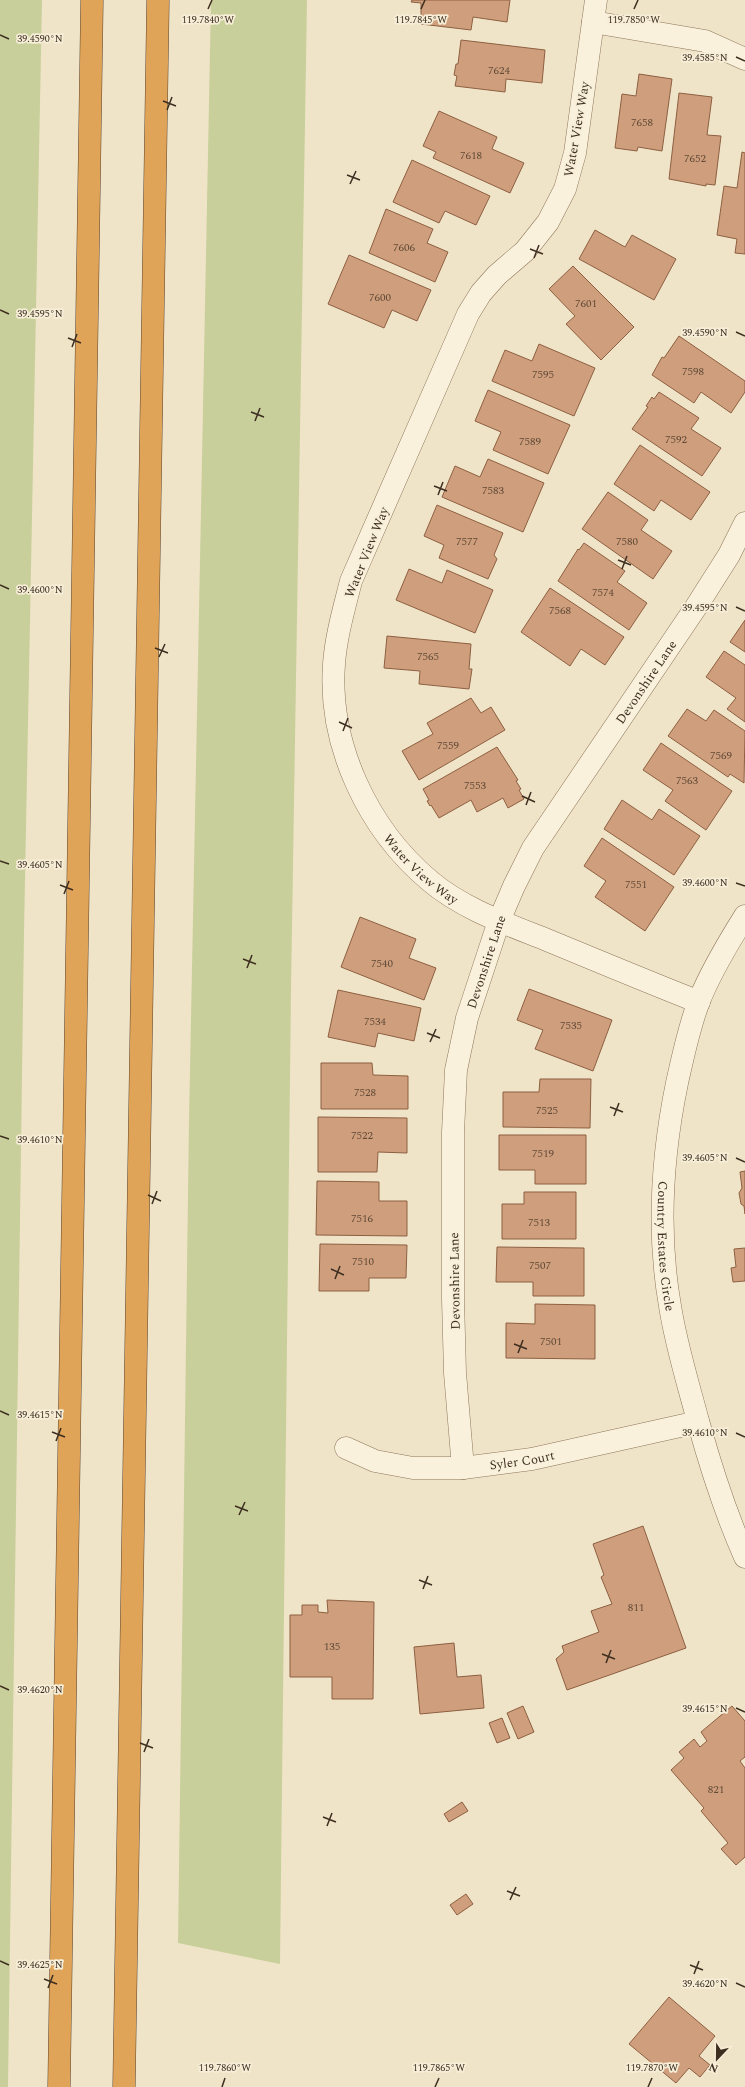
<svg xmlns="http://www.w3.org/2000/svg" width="745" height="2087" font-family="Spectral,serif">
<rect width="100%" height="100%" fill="#f0e4c8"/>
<path fill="#c9cf9b" d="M 0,0 L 42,0 L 24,932 L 8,2087 L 0,2087 Z
M 211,0 L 307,0 L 291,989 L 280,1964 L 178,1943 L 189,1120 Z"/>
<path fill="#cf9f7d" stroke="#8d5f41" d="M 412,0 L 510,0 L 507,22 L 473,17 L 471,30 L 421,24 L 421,3 L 411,2 Z
M 461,40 L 545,50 L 542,83 L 506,79 L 505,92 L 455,86 L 457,76 L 454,75 L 456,64 L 458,64 Z
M 639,74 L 672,79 L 662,151 L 638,147 L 637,151 L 615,148 L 622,94 L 636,96 Z
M 679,93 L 712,97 L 707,135 L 721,136 L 715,185 L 706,184 L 706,186 L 669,179 Z
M 439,111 L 497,137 L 492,149 L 524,163 L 510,193 L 433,158 L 436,152 L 423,146 Z
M 742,152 L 745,153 L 745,254 L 735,253 L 737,239 L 717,235 L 724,186 L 737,188 Z
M 412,160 L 490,196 L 476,225 L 445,211 L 439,223 L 393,202 Z
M 386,209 L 433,229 L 427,243 L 448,252 L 435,282 L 369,253 Z
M 595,230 L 625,247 L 632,235 L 676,259 L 654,300 L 579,259 Z
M 349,255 L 431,290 L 417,321 L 392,310 L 384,328 L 328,304 Z
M 573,266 L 634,327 L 601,360 L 566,324 L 575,316 L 549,289 Z
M 679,336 L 745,381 L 745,392 L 731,413 L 701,392 L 694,403 L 652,375 L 662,357 L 664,358 Z
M 539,344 L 595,368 L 574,416 L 492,381 L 505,350 L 532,361 Z
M 488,390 L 570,425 L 548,474 L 493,450 L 501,432 L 475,421 Z
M 659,392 L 699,418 L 691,429 L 721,448 L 702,476 L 632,429 L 648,407 L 646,406 L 652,397 L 654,399 Z
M 640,445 L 710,492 L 691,520 L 661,500 L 654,511 L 614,484 Z
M 488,459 L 544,483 L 523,532 L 442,497 L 455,466 L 480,477 Z
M 608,492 L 648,520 L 641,530 L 672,551 L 653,579 L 582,529 Z
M 437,505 L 503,533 L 494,555 L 497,559 L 488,579 L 439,558 L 444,545 L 424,536 Z
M 584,543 L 625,571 L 617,582 L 647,603 L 629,630 L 558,581 L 578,549 L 579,550 Z
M 409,569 L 442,583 L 447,570 L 493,590 L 475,633 L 396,600 Z
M 550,588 L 624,637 L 605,665 L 581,649 L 570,666 L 521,632 Z
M 745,620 L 745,652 L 730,642 Z
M 387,636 L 471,644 L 469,669 L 472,669 L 469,689 L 419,684 L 420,671 L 384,668 Z
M 724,651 L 745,665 L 745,722 L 727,709 L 736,698 L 706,677 Z
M 471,698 L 481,713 L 491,707 L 505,730 L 419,780 L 402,751 L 433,734 L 427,723 Z
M 687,709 L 706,721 L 714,710 L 745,731 L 744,783 L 730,774 L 728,777 L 668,736 Z
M 661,743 L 732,791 L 706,830 L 665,801 L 673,790 L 643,770 Z
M 497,747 L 518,780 L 516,781 L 521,789 L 519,790 L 524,799 L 508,808 L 503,798 L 477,812 L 471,800 L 439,818 L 431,805 L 430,806 L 427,801 L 429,800 L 423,789 Z
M 622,800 L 652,820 L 659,809 L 700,836 L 674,875 L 604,829 Z
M 602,838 L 674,887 L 645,931 L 595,897 L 606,881 L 584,866 Z
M 360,917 L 416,939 L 409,958 L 436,968 L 424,1000 L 341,967 Z
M 529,989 L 612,1020 L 593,1071 L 535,1049 L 543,1030 L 517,1020 Z
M 338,990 L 421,1008 L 414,1041 L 378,1033 L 375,1047 L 328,1037 Z
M 321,1063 L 372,1063 L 373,1075 L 408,1076 L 408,1109 L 321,1109 Z
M 540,1079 L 591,1079 L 590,1128 L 503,1127 L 503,1092 L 539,1092 Z
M 318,1117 L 407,1118 L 407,1153 L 378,1152 L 377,1172 L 318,1172 Z
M 499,1135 L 586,1135 L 586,1184 L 535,1184 L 535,1170 L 499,1170 Z
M 745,1171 L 745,1214 L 744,1206 L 741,1204 L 739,1193 L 742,1188 L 740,1172 Z
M 317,1181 L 379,1182 L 379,1201 L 407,1201 L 407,1236 L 316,1235 Z
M 524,1192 L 576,1192 L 576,1239 L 502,1239 L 502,1204 L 524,1204 Z
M 320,1244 L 407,1245 L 406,1278 L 369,1278 L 369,1291 L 319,1291 Z
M 497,1247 L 584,1248 L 584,1296 L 533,1296 L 533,1282 L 496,1282 Z
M 745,1248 L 745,1281 L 733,1282 L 731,1268 L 736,1267 L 734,1249 Z
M 535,1304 L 595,1305 L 595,1359 L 506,1358 L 506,1323 L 535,1324 Z
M 643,1526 L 686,1648 L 567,1690 L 556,1659 L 564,1652 L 562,1646 L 599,1632 L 591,1611 L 612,1604 L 601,1577 L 604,1575 L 593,1544 Z
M 327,1600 L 374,1602 L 373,1699 L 332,1699 L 332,1677 L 290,1677 L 290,1615 L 302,1615 L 302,1605 L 318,1605 L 318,1612 L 328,1613 Z
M 454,1643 L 457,1677 L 481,1675 L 484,1708 L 420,1714 L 414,1647 Z
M 523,1706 L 534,1732 L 518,1739 L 507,1713 Z
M 732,1706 L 745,1721 L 745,1757 L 740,1761 L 745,1768 L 745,1857 L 736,1865 L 721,1849 L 728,1843 L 701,1811 L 704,1808 L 671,1770 L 684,1758 L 679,1752 L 694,1739 L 700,1747 L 707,1741 L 701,1732 Z
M 502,1718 L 510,1738 L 497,1743 L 489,1723 Z
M 462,1802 L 468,1811 L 449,1822 L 444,1814 Z
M 466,1894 L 473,1904 L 457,1915 L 450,1905 Z
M 669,1997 L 715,2036 L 699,2056 L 710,2065 L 700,2077 L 689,2068 L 676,2083 L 629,2044 Z"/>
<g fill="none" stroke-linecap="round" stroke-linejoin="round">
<defs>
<g id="street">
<path id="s1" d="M 596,0 L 575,153 L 565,189 L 548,222 L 525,251 L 497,275 L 481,293 L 468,314 L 351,581 C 344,609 336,636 334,664 C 328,745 368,829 430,881 C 463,909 507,924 547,940 C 598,961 648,982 699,1002"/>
<path d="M 593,22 L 705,41 L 745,59"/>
<path id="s2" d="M 745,916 C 728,943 711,971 699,1001 C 689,1027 683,1056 677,1083 C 662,1156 657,1232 670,1306 C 676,1345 688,1383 698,1421 C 711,1468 725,1512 745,1557"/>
<path id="s3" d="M 346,1448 L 375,1461 L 413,1468 L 463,1468 L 532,1459 L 698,1422"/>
<path id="s4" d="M 463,1468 L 455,1373 L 453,1299 L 453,1132 L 456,1070 L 467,1018 L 499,921 L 514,886 L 533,848 L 696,607 L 729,555 L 745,523"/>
</g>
<path id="highway" d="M 59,2087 L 92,0
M 124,2087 L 158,0"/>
</defs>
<use href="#street" stroke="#8d765c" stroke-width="23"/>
<use href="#highway" stroke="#5b4430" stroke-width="23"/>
<use href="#street" stroke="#faf1dc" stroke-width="22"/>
<use href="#highway" stroke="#e0a458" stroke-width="22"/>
</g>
<path fill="none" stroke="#3d2e20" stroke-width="1.5" d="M 208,9 L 212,0M 421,9 L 425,0M 634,9 L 638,0M 0,35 L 9,39M 736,57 L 745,61M 163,101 L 176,106M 167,110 L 172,97M 347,175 L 360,180M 350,184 L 356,171M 530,249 L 543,254M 534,258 L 539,245M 0,310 L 9,314M 736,332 L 745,336M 68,338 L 81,343M 72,347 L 77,334M 251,412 L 264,417M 255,421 L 260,408M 434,486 L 447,491M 438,495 L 443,482M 618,560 L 631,565M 622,569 L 627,556M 0,585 L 9,589M 736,607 L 745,611M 155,648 L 168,653M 159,657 L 165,644M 339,722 L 352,728M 343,731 L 348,718M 522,796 L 535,802M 526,805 L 531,792M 0,861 L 9,864M 736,883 L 745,886M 60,885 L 73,890M 64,894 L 69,881M 243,959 L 256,964M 247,968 L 252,955M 427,1033 L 440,1038M 430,1042 L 436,1029M 610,1107 L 623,1112M 614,1116 L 619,1103M 0,1136 L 9,1139M 736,1158 L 745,1162M 148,1195 L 161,1201M 152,1204 L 157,1191M 331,1269 L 344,1275M 335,1279 L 340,1266M 514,1344 L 527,1349M 518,1353 L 523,1340M 0,1411 L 9,1415M 52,1432 L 65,1437M 736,1433 L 745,1437M 56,1441 L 61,1428M 235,1506 L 248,1511M 239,1515 L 245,1502M 419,1580 L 432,1585M 423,1589 L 428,1576M 602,1654 L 615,1659M 606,1663 L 611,1650M 0,1686 L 9,1690M 736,1708 L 745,1712M 140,1743 L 153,1748M 144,1752 L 149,1739M 323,1817 L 336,1822M 327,1826 L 332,1813M 507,1891 L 520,1896M 510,1900 L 516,1887M 0,1961 L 9,1965M 690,1965 L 703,1970M 694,1974 L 699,1961M 44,1979 L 57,1984M 736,1983 L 745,1987M 48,1988 L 53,1975M 222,2087 L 225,2078M 435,2087 L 439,2078M 648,2087 L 652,2078"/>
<g text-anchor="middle" stroke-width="3.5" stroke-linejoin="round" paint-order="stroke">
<g font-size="11" fill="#624a37">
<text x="499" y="74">7624</text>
<text x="642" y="126">7658</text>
<text x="471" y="159">7618</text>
<text x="695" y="162">7652</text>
<text x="404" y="251">7606</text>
<text x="380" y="301">7600</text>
<text x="586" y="307">7601</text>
<text x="693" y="375">7598</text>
<text x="543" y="378">7595</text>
<text x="676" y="443">7592</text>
<text x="530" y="445">7589</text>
<text x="493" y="494">7583</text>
<text x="467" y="545">7577</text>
<text x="627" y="545">7580</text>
<text x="603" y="596">7574</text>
<text x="560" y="614">7568</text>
<text x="428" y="660">7565</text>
<text x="448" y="749">7559</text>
<text x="721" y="759">7569</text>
<text x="687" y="784">7563</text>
<text x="475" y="789">7553</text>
<text x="636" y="888">7551</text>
<text x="382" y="967">7540</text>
<text x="375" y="1025">7534</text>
<text x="571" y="1029">7535</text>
<text x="365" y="1096">7528</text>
<text x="547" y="1114">7525</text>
<text x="362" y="1139">7522</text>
<text x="543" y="1157">7519</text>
<text x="362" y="1222">7516</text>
<text x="539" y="1226">7513</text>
<text x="363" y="1265">7510</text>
<text x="540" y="1269">7507</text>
<text x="551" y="1345">7501</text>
<text x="636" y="1611">811</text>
<text x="332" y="1650">135</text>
<text x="716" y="1793">821</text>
</g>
<g font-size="13" fill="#3d2e20" stroke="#f7eed8">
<text transform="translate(576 129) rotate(-80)" y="5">Water View Way</text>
<text transform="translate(366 552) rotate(-68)" y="5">Water View Way</text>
<text dy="5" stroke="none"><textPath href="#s4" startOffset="835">Devonshire Lane</textPath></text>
<text dy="5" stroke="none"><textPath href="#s1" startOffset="959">Water View Way</textPath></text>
<text dy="5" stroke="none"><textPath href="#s4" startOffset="511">Devonshire Lane</textPath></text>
<text dy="5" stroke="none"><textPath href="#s2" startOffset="346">Country Estates Circle</textPath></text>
<text transform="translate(454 1281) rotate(-91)" y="5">Devonshire Lane</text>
<text dy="5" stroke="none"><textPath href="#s3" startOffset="180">Syler Court</textPath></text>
</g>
</g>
<g font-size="10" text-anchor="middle" fill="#3d2e20" stroke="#f7eed8" stroke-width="3.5" stroke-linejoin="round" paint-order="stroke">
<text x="208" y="23">119.7840°W</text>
<text x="421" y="23">119.7845°W</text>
<text x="634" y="23">119.7850°W</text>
<text x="40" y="42">39.4590°N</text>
<text x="705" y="61">39.4585°N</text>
<text x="40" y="317">39.4595°N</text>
<text x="705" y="336">39.4590°N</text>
<text x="40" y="593">39.4600°N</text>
<text x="705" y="611">39.4595°N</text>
<text x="40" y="868">39.4605°N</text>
<text x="705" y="886">39.4600°N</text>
<text x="40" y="1143">39.4610°N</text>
<text x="705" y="1161">39.4605°N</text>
<text x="40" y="1418">39.4615°N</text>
<text x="705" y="1436">39.4610°N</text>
<text x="40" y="1693">39.4620°N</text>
<text x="705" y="1712">39.4615°N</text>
<text x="40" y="1968">39.4625°N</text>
<text x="705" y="1987">39.4620°N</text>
<text x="225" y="2071">119.7860°W</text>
<text x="439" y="2071">119.7865°W</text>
<text x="652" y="2071">119.7870°W</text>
</g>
<g transform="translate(717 2059) rotate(202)" stroke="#f7eed8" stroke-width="3" paint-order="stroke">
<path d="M0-3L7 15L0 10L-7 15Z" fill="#3d2e20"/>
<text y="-6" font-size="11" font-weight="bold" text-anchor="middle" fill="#3d2e20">N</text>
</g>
</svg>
